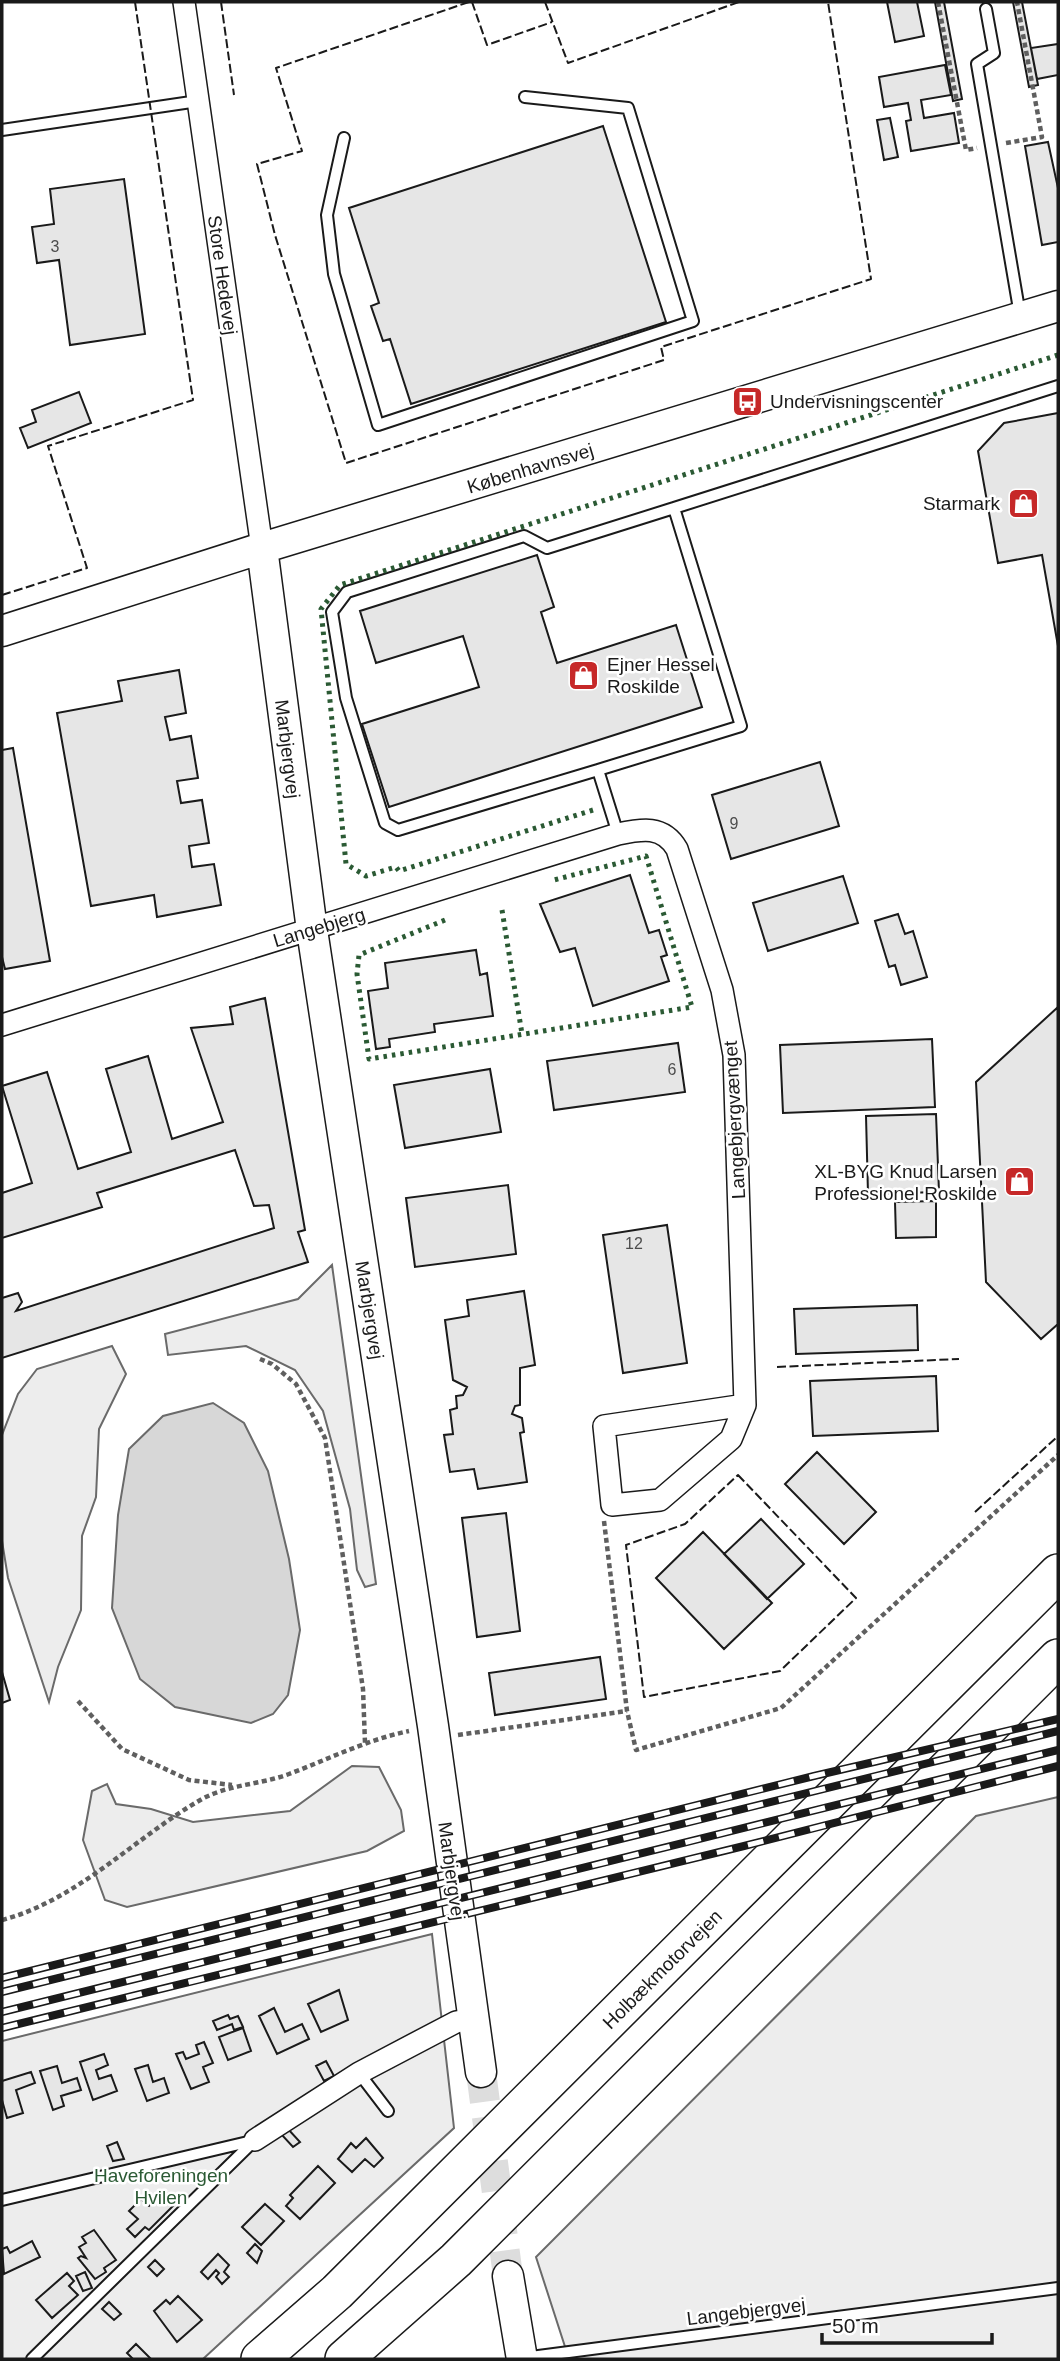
<svg xmlns="http://www.w3.org/2000/svg" width="1060" height="2361" font-family="Arial,sans-serif">
<rect width="100%" height="100%" fill="#fff"/>
<path fill="#ededed" stroke="#6a6a6a" stroke-width="2" d="M 332,1265 L 376,1584 L 365,1587 L 357,1570 L 350,1509 L 323,1411 L 295,1370 L 246,1346 L 168,1355 L 165,1334 L 298,1299 Z
M 112,1346 L 126,1374 L 99,1429 L 96,1497 L 82,1536 L 81,1610 L 58,1667 L 49,1702 L 8,1578 L 2,1541 L 2,1435 L 18,1394 L 37,1369 Z
M 352,1766 L 379,1767 L 401,1810 L 404,1831 L 367,1851 L 127,1907 L 105,1900 L 83,1840 L 92,1791 L 107,1784 L 116,1804 L 151,1809 L 193,1822 L 290,1811 Z
M 1058,1797 L 1058,2359 L 569,2359 L 536,2257 L 976,1816 Z
M 432,1934 L 454,2128 L 203,2359 L 2,2359 L 2,2041 Z"/>
<path fill="#d7d7d7" stroke="#6a6a6a" stroke-width="2" d="M 213,1403 L 244,1423 L 268,1471 L 289,1559 L 300,1630 L 288,1695 L 273,1714 L 251,1723 L 175,1707 L 140,1679 L 112,1608 L 118,1515 L 129,1449 L 163,1416 Z"/>
<path fill="#e6e6e6" stroke="#1a1a1a" stroke-width="2" d="M 887,2 L 917,2 L 924,36 L 895,42 Z
M 935,2 L 944,2 L 962,99 L 953,101 Z
M 1013,2 L 1022,2 L 1038,85 L 1029,87 Z
M 1058,44 L 1058,75 L 1037,79 L 1031,48 Z
M 945,65 L 951,95 L 921,100 L 924,118 L 954,113 L 959,143 L 911,151 L 906,121 L 911,120 L 908,103 L 884,107 L 879,77 Z
M 890,118 L 898,157 L 884,160 L 877,120 Z
M 603,126 L 666,322 L 411,404 L 390,339 L 383,341 L 371,306 L 379,303 L 349,208 Z
M 1048,142 L 1058,188 L 1058,242 L 1042,245 L 1025,146 Z
M 124,179 L 145,334 L 70,345 L 59,260 L 37,263 L 32,227 L 54,224 L 50,189 Z
M 79,392 L 91,423 L 28,448 L 20,428 L 36,422 L 32,410 Z
M 1058,413 L 1058,646 L 1042,555 L 998,563 L 978,451 L 1004,423 Z
M 537,555 L 554,607 L 541,612 L 557,663 L 676,625 L 702,707 L 389,807 L 362,724 L 479,687 L 463,636 L 376,663 L 360,611 Z
M 179,670 L 186,713 L 165,717 L 170,740 L 191,736 L 198,778 L 177,781 L 181,803 L 202,800 L 209,843 L 189,846 L 192,867 L 214,864 L 221,905 L 157,917 L 154,895 L 91,906 L 57,713 L 122,701 L 118,681 Z
M 13,748 L 50,961 L 5,969 L 2,957 L 2,750 Z
M 820,762 L 839,826 L 731,859 L 712,795 Z
M 630,875 L 649,933 L 659,930 L 667,955 L 661,957 L 669,981 L 593,1006 L 575,948 L 560,952 L 540,904 Z
M 843,876 L 858,923 L 768,951 L 753,903 Z
M 898,914 L 905,934 L 913,931 L 927,977 L 901,985 L 895,965 L 889,967 L 875,921 Z
M 476,950 L 480,975 L 487,973 L 493,1016 L 434,1024 L 435,1032 L 389,1039 L 390,1047 L 376,1049 L 368,991 L 388,988 L 385,963 Z
M 265,998 L 305,1230 L 298,1232 L 308,1262 L 2,1358 L 2,1298 L 18,1293 L 22,1302 L 16,1311 L 274,1228 L 269,1205 L 254,1206 L 235,1150 L 97,1193 L 102,1207 L 2,1238 L 2,1193 L 32,1183 L 2,1086 L 47,1072 L 78,1169 L 131,1152 L 106,1069 L 148,1056 L 172,1139 L 223,1122 L 191,1028 L 233,1024 L 230,1007 Z
M 1058,1007 L 1058,1324 L 1041,1339 L 986,1282 L 976,1082 Z
M 932,1039 L 935,1107 L 783,1113 L 780,1045 Z
M 678,1043 L 685,1092 L 554,1110 L 547,1061 Z
M 490,1069 L 501,1132 L 405,1148 L 394,1085 Z
M 936,1114 L 939,1192 L 868,1194 L 866,1116 Z
M 508,1185 L 516,1254 L 415,1267 L 406,1198 Z
M 936,1201 L 936,1237 L 896,1238 L 895,1202 Z
M 667,1225 L 687,1363 L 623,1373 L 603,1235 Z
M 524,1291 L 535,1365 L 520,1368 L 520,1405 L 515,1406 L 512,1414 L 522,1418 L 524,1432 L 520,1433 L 527,1482 L 478,1489 L 474,1469 L 450,1472 L 444,1435 L 453,1434 L 450,1410 L 457,1408 L 456,1396 L 463,1395 L 467,1387 L 453,1380 L 445,1320 L 469,1316 L 467,1300 Z
M 917,1305 L 918,1350 L 796,1354 L 794,1309 Z
M 936,1376 L 938,1431 L 813,1436 L 810,1381 Z
M 817,1452 L 876,1512 L 844,1544 L 785,1484 Z
M 506,1513 L 520,1631 L 477,1637 L 462,1518 Z
M 761,1519 L 804,1564 L 767,1599 L 724,1554 Z
M 703,1532 L 772,1603 L 724,1649 L 656,1578 Z
M 600,1657 L 606,1699 L 495,1715 L 489,1673 Z
M 2,1672 L 10,1700 L 2,1703 Z
M 339,1990 L 348,2020 L 321,2032 L 308,2004 Z
M 274,2008 L 285,2032 L 302,2024 L 309,2039 L 277,2054 L 259,2016 Z
M 228,2015 L 230,2019 L 238,2016 L 243,2027 L 234,2030 L 232,2024 L 217,2030 L 213,2021 Z
M 243,2028 L 251,2051 L 228,2060 L 219,2037 Z
M 204,2042 L 213,2063 L 203,2067 L 209,2082 L 191,2089 L 176,2054 L 183,2052 L 186,2059 L 199,2054 L 196,2045 Z
M 104,2054 L 108,2065 L 96,2070 L 99,2079 L 111,2075 L 117,2091 L 93,2100 L 80,2062 Z
M 326,2061 L 334,2076 L 324,2081 L 316,2066 Z
M 148,2065 L 153,2082 L 164,2078 L 169,2093 L 147,2101 L 135,2069 Z
M 57,2066 L 62,2083 L 77,2078 L 81,2090 L 61,2096 L 64,2106 L 53,2110 L 40,2071 Z
M 31,2072 L 35,2083 L 16,2090 L 23,2113 L 7,2118 L 2,2100 L 2,2081 Z
M 288,2129 L 300,2142 L 293,2147 L 281,2134 Z
M 366,2138 L 383,2158 L 374,2167 L 365,2159 L 352,2172 L 338,2159 L 351,2143 L 356,2148 Z
M 117,2142 L 124,2159 L 113,2161 L 107,2146 Z
M 318,2166 L 335,2183 L 300,2219 L 286,2206 L 293,2198 L 290,2195 Z
M 164,2191 L 176,2203 L 149,2230 L 145,2227 L 135,2237 L 127,2229 L 138,2219 L 129,2211 L 141,2199 L 149,2206 Z
M 265,2204 L 284,2221 L 261,2245 L 242,2227 Z
M 94,2230 L 116,2260 L 104,2268 L 106,2272 L 95,2279 L 78,2258 L 81,2256 L 86,2258 L 79,2247 L 86,2243 L 82,2237 Z
M 32,2241 L 40,2257 L 4,2274 L 2,2249 L 7,2247 L 10,2253 Z
M 255,2244 L 262,2251 L 257,2263 L 247,2253 Z
M 218,2254 L 229,2265 L 224,2272 L 229,2277 L 222,2284 L 216,2277 L 219,2273 L 216,2270 L 208,2279 L 201,2272 Z
M 155,2260 L 164,2269 L 157,2276 L 148,2267 Z
M 85,2272 L 92,2288 L 83,2291 L 76,2276 Z
M 67,2273 L 74,2281 L 69,2286 L 78,2295 L 52,2318 L 36,2300 Z
M 178,2296 L 202,2320 L 177,2342 L 154,2311 L 166,2300 L 170,2304 Z
M 109,2302 L 121,2314 L 114,2320 L 102,2309 Z
M 136,2344 L 151,2359 L 133,2359 L 127,2353 Z"/>
<g fill="none" stroke-linecap="round" stroke-linejoin="round">
<path stroke="#ddd" stroke-width="30" stroke-dasharray="30 15" stroke-linecap="butt" d="M 481,2072 L 508,2276"/>
<defs>
<path id="lane" d="M 986,9 L 994,53 L 977,64 L 1020,315
M 2,130 L 198,101
M 344,138 L 327,215 L 334,274 L 378,425 L 693,321 L 628,108 L 525,97
M 674,508 L 1058,386
M 598,770 L 398,830 L 385,823 L 346,698 L 332,612 L 347,592 L 524,536 L 547,548 L 674,508 L 741,726 L 598,770 L 618,834
M 359,2073 L 388,2111
M 2,2200 L 252,2141
M 523,2358 L 1058,2288
M 32,2359 L 255,2140"/>
<path id="street" d="M 184,2 L 262,548
M 2,1025 L 618,834 C 642,829 663,825 677,849 L 722,990 L 734,1055 L 745,1405 L 731,1439 L 660,1500 L 612,1505 L 604,1426 L 745,1405
M 255,2140 L 359,2073 L 456,2022 L 473,2019"/>
<path id="secondary" d="M 262,548 L 312,930 L 433,1726 L 481,2072
M 2,631 L 262,548 L 1058,306
M 508,2276 L 522,2359"/>
<path id="highway" d="M 260,2359 L 337,2292 L 1058,1573
M 344,2359 L 456,2260 L 1058,1658"/>
</defs>
<use href="#lane" stroke="#1a1a1a" stroke-width="14"/>
<use href="#street" stroke="#1a1a1a" stroke-width="24"/>
<use href="#secondary" stroke="#1a1a1a" stroke-width="33"/>
<use href="#highway" stroke="#1a1a1a" stroke-width="40"/>
<path stroke="#5f5f5f" stroke-width="4.5" stroke-dasharray="5 3.5" stroke-linecap="butt" d="M 938,2 L 966,150 L 977,148
M 1006,143 L 1042,137 L 1017,2
M 260,1359 L 272,1364 L 296,1384 L 325,1438 L 363,1689 L 365,1743
M 604,1521 L 627,1711 L 636,1750 L 781,1708 L 1058,1455
M 78,1701 L 122,1749 L 189,1780 L 232,1785
M 458,1735 L 627,1711
M 2,1920 C 78,1900 134,1838 202,1799 C 230,1784 259,1785 289,1774 C 329,1759 366,1740 409,1731"/>
<use href="#lane" stroke="#fff" stroke-width="10"/>
<use href="#street" stroke="#fff" stroke-width="21"/>
<use href="#secondary" stroke="#fff" stroke-width="30"/>
<use href="#highway" stroke="#fff" stroke-width="37"/>
<defs>
<path id="rail" d="M 2,1978 L 814,1776 L 1058,1719
M 2,1992 L 1058,1731
M 2,2012 L 1058,1750
M 2,2028 L 744,1846 L 1058,1766"/>
</defs>
<use href="#rail" stroke="#1a1a1a" stroke-width="8"/>
<use href="#rail" stroke="#fff" stroke-width="5" stroke-dasharray="16" stroke-linecap="butt"/>
<path stroke="#2b5a34" stroke-width="5" stroke-dasharray="3.5 5" stroke-linecap="butt" d="M 593,810 L 399,871 L 396,867 L 366,876 L 346,864 L 321,609 L 340,585 L 1058,355
M 502,910 L 522,1034
M 445,920 L 359,955 L 357,974 L 369,1059 L 692,1007 L 646,856 L 550,881"/>
<path stroke="#1a1a1a" stroke-width="2" stroke-dasharray="9 3.5" stroke-linecap="butt" d="M 221,2 L 234,95
M 469,2 L 276,68 L 302,151 L 257,164 L 275,235 L 346,463 L 664,360 L 661,347 L 871,279 L 828,2
M 472,2 L 487,45 L 552,22
M 545,2 L 568,63 L 739,2
M 2,595 L 87,568 L 48,446 L 193,400 L 135,2
M 777,1367 L 959,1359
M 738,1475 L 856,1598 L 780,1671 L 644,1697 L 626,1545 L 685,1524 Z
M 975,1512 L 1058,1436"/>
</g>
<defs>
<symbol id="bus-square" viewBox="-11 -11 22 22"><rect x="-9" y="-9" width="18" height="18" rx="4" fill="#c62828" stroke="#fff"/><path d="M-5-6H5V4H4V6H2V4H-2V6H-4V4H-5ZM-3.5-4V0h7V-4ZM-3.5 1.2v1.5H-2V1.2ZM2 1.2v1.5H3.5V1.2Z" fill="#fff"/></symbol>
<symbol id="shop-square" viewBox="-11 -11 22 22"><rect x="-9" y="-9" width="18" height="18" rx="4" fill="#c62828" stroke="#fff"/><path d="M-5-2.5h2.3a2.7 3.5 0 0 1 5.4 0H5L5.5 6h-11ZM-1.5-2.5h3a1.5 2.3 0 0 0-3 0Z" fill="#fff"/></symbol>
</defs>
<g fill-rule="evenodd">
<use href="#bus-square" x="730" y="384" width="35" height="35"/>
<use href="#shop-square" x="1006" y="486" width="35" height="35"/>
<use href="#shop-square" x="566" y="658" width="35" height="35"/>
<use href="#shop-square" x="1002" y="1164" width="35" height="35"/>
</g>
<g text-anchor="middle" stroke-width="5" stroke-linejoin="round" paint-order="stroke">
<g font-size="16" fill="#4d4d4d">
<text x="55" y="252">3</text>
<text x="734" y="829">9</text>
<text x="672" y="1075">6</text>
<text x="634" y="1249">12</text>
</g>
<g font-size="19" fill="#1a1a1a" stroke="#fff">
<text transform="translate(223 275) rotate(82)" y="7">Store Hedevej</text>
<text transform="translate(530 468) rotate(-17)" y="7">Københavnsvej</text>
<text transform="translate(288 749) rotate(83)" y="7">Marbjergvej</text>
<text transform="translate(319 927) rotate(-17)" y="7">Langebjerg</text>
<text transform="translate(734 1120) rotate(-93)" y="7">Langebjergvænget</text>
<text transform="translate(370 1310) rotate(81)" y="7">Marbjergvej</text>
<text transform="translate(452 1871) rotate(82)" y="7">Marbjergvej</text>
<text transform="translate(662 1969) rotate(-45)" y="7">Holbækmotorvejen</text>
<text transform="translate(746 2311) rotate(-7)" y="7">Langebjergvej</text>
</g>
<g font-size="19" fill="#1a1a1a" stroke="#fff" text-anchor="start">
<text x="770" y="408">Undervisningscenter</text>
<text x="1000" y="510" text-anchor="end">Starmark</text>
<text x="607" y="671">Ejner Hessel<tspan x="607" dy="22">Roskilde</tspan></text>
<text x="997" y="1178" text-anchor="end">XL-BYG Knud Larsen<tspan x="997" dy="22">Professionel Roskilde</tspan></text>
</g>
<g font-size="19" fill="#2b5a34" stroke="#fff">
<text x="161" y="2182">Haveforeningen<tspan x="161" dy="22">Hvilen</tspan></text>
</g>
</g>
<rect width="1060" height="2361" fill="none" stroke="#1a1a1a" stroke-width="7"/>
<path d="M822 2333v10h170v-10" fill="none" stroke="#1a1a1a" stroke-width="3.5"/>
<text x="832" y="2333" font-size="21" fill="#1a1a1a" stroke="#ffffff" stroke-width="5" paint-order="stroke">50 m</text>
</svg>
